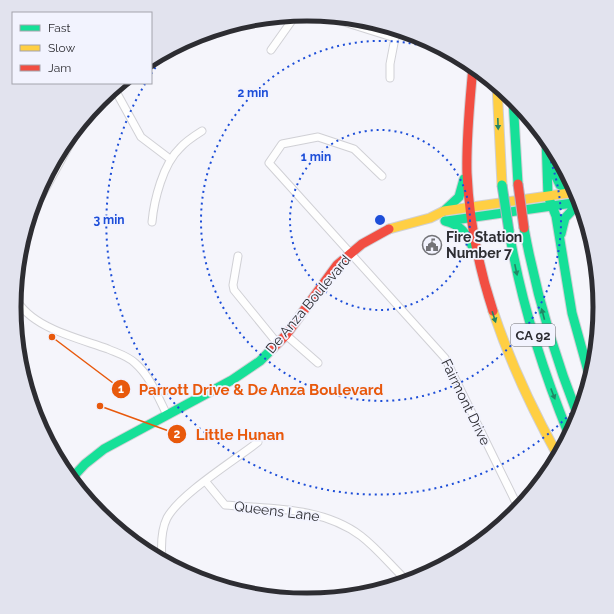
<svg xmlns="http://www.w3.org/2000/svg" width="614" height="614" font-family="Raleway,sans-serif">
<rect width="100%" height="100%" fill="#f5f5fb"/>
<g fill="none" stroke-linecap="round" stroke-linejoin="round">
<defs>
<path id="street" d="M 325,16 L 395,38 L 390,64 L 390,78
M 271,50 L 293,19 L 318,15
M 114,88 L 141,137 L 170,159
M 382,176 L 354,149 L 318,137 L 282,144 L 269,163 L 445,358 L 519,509
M 152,222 C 154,200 163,164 180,148 C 186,141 194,136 202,131
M 26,230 L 37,204 L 82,122
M 238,256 L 233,285 L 234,290 L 278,344
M 15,297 C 30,328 78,338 108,349 C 117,353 128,356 135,363 C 150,376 158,397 167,415
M 286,335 L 318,363
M 206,482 L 225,505 C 271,509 323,507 361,536 C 378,549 392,567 407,581
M 162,560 C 161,547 161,530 167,518 C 180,494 235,460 258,442
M 253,595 L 269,594 L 278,597"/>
<path id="fast" d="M 513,99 L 518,184
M 546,138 L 548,196 L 556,216 L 572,313 L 590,378
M 551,167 L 560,185 L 576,192
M 444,211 L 459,197 L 464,179
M 445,221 C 460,224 467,234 473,248
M 447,221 L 580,202
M 524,228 C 536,293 554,355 578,416
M 509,231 C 521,302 542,369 569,435
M 561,234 L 565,218 L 579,203
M 71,479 L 85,464 L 104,449 L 232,380 L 260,361 L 273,348"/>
<path id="slow" d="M 497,85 L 502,185
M 389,229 L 430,218 L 444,211 L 576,192
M 493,311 C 510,362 532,409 558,456"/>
<path id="jam" d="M 473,66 C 470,102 466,137 467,173 C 469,219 479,268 493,311
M 273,348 L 286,335 L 337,265 L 362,244 L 389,229"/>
</defs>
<use href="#street" stroke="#d0d0d5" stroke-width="9"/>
<use href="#fast" stroke="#d0d0d5" stroke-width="11"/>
<use href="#slow" stroke="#d0d0d5" stroke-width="11"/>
<use href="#jam" stroke="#d0d0d5" stroke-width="11"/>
<use href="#street" stroke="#fefefe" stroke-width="7"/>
<use href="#fast" stroke="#16e098" stroke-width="9"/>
<use href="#slow" stroke="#ffcf43" stroke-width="9"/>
<use href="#jam" stroke="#f24e42" stroke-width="9"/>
<defs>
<path id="fast-bridge" d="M 502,185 L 509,231"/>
<path id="jam-bridge" d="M 518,184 L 524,228"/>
</defs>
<use href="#fast-bridge" stroke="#b4b2c4" stroke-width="11" stroke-linecap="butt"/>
<use href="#jam-bridge" stroke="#b4b2c4" stroke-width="11" stroke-linecap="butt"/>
<use href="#fast-bridge" stroke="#16e098" stroke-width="9"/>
<use href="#jam-bridge" stroke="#f24e42" stroke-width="9"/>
</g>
<defs><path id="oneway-solid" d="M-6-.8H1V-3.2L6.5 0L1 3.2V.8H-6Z"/></defs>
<g fill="#228665">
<use href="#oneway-solid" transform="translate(498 124) rotate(88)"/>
<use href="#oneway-solid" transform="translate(516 270) rotate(78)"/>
<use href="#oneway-solid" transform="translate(543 314) rotate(-105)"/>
<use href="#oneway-solid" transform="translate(494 317) rotate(72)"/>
<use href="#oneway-solid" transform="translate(553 394) rotate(69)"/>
</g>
<g fill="none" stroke="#1d4ed8" stroke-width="2" stroke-dasharray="2 4">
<circle cx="380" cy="220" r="90"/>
<path d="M522 109A180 180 0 1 1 471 65"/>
<path d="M583 400A271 271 0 0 1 145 84M151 74A271 271 0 0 1 168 51"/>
</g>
<defs>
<symbol id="civic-ring" viewBox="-11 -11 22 22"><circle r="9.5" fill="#f2f3fe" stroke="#737378" stroke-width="1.5"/><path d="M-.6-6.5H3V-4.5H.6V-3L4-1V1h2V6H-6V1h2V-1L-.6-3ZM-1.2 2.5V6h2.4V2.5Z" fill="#737378"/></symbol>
</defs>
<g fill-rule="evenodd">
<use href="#civic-ring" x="421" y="234" width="22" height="22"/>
</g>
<g text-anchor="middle" stroke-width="3.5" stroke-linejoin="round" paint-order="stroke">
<rect fill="#f2f3fe" stroke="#68686f" stroke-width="1" x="511" y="324" width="44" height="22" rx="3"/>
<g font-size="13" font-weight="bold" fill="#2d2d32">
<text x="533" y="340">CA 92</text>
</g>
<g font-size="14" font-weight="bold" fill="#2d2d32" stroke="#f2f3fe" text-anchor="start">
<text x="446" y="242">Fire Station<tspan x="446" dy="16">Number 7</tspan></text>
</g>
<g font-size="14" fill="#2d2d32" stroke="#f2f3fe">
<text transform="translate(308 304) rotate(-50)" y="5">De Anza Boulevard</text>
<text transform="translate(466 402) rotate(64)" y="5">Fairmont Drive</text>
<text transform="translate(277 511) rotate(7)" y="5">Queens Lane</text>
</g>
</g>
<path d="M0 0H614V614H0ZM21 307a286 286 0 1 1 572 0a286 286 0 1 1-572 0Z" fill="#e2e3ee" fill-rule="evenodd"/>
<path fill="none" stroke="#2d2d32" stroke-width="5" d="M21 307a286 286 0 1 1 572 0a286 286 0 1 1-572 0Z"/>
<circle cx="380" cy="220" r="6" fill="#1d4ed8" stroke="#f2f3fe" stroke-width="2"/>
<g font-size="12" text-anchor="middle" font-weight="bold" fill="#1d4ed8" stroke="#f2f3fe" stroke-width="3.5" stroke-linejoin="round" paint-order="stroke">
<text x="253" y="97">2 min</text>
<text x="316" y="161">1 min</text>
<text x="109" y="224">3 min</text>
</g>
<path fill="none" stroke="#e8590c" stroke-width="1.5" d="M52 337L121 389M100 406L177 434"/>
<g fill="#e8590c" stroke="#f2f3fe" stroke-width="1.5">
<circle cx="52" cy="337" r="4"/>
<circle cx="100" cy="406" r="4"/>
<circle cx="121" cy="389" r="10"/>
<circle cx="177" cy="434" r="10"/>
</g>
<g font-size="12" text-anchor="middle" font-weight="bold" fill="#fff">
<text x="121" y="393">1</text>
<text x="177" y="438">2</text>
</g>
<g font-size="15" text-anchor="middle" font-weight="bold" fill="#e8590c" stroke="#f2f3fe" stroke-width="3.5" stroke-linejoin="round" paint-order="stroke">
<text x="261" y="395">Parrott Drive &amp; De Anza Boulevard</text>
<text x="240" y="440">Little Hunan</text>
</g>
<rect x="12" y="12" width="140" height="72" fill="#f2f3fe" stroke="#a3a4ac"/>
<rect x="20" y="25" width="20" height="6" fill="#16e098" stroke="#a3a4ac"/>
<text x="48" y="32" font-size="12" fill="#2d2d32">Fast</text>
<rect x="20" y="45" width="20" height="6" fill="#ffcf43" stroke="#a3a4ac"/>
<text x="48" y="52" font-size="12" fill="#2d2d32">Slow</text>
<rect x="20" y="65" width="20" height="6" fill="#f24e42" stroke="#a3a4ac"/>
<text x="48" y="72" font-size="12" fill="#2d2d32">Jam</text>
</svg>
